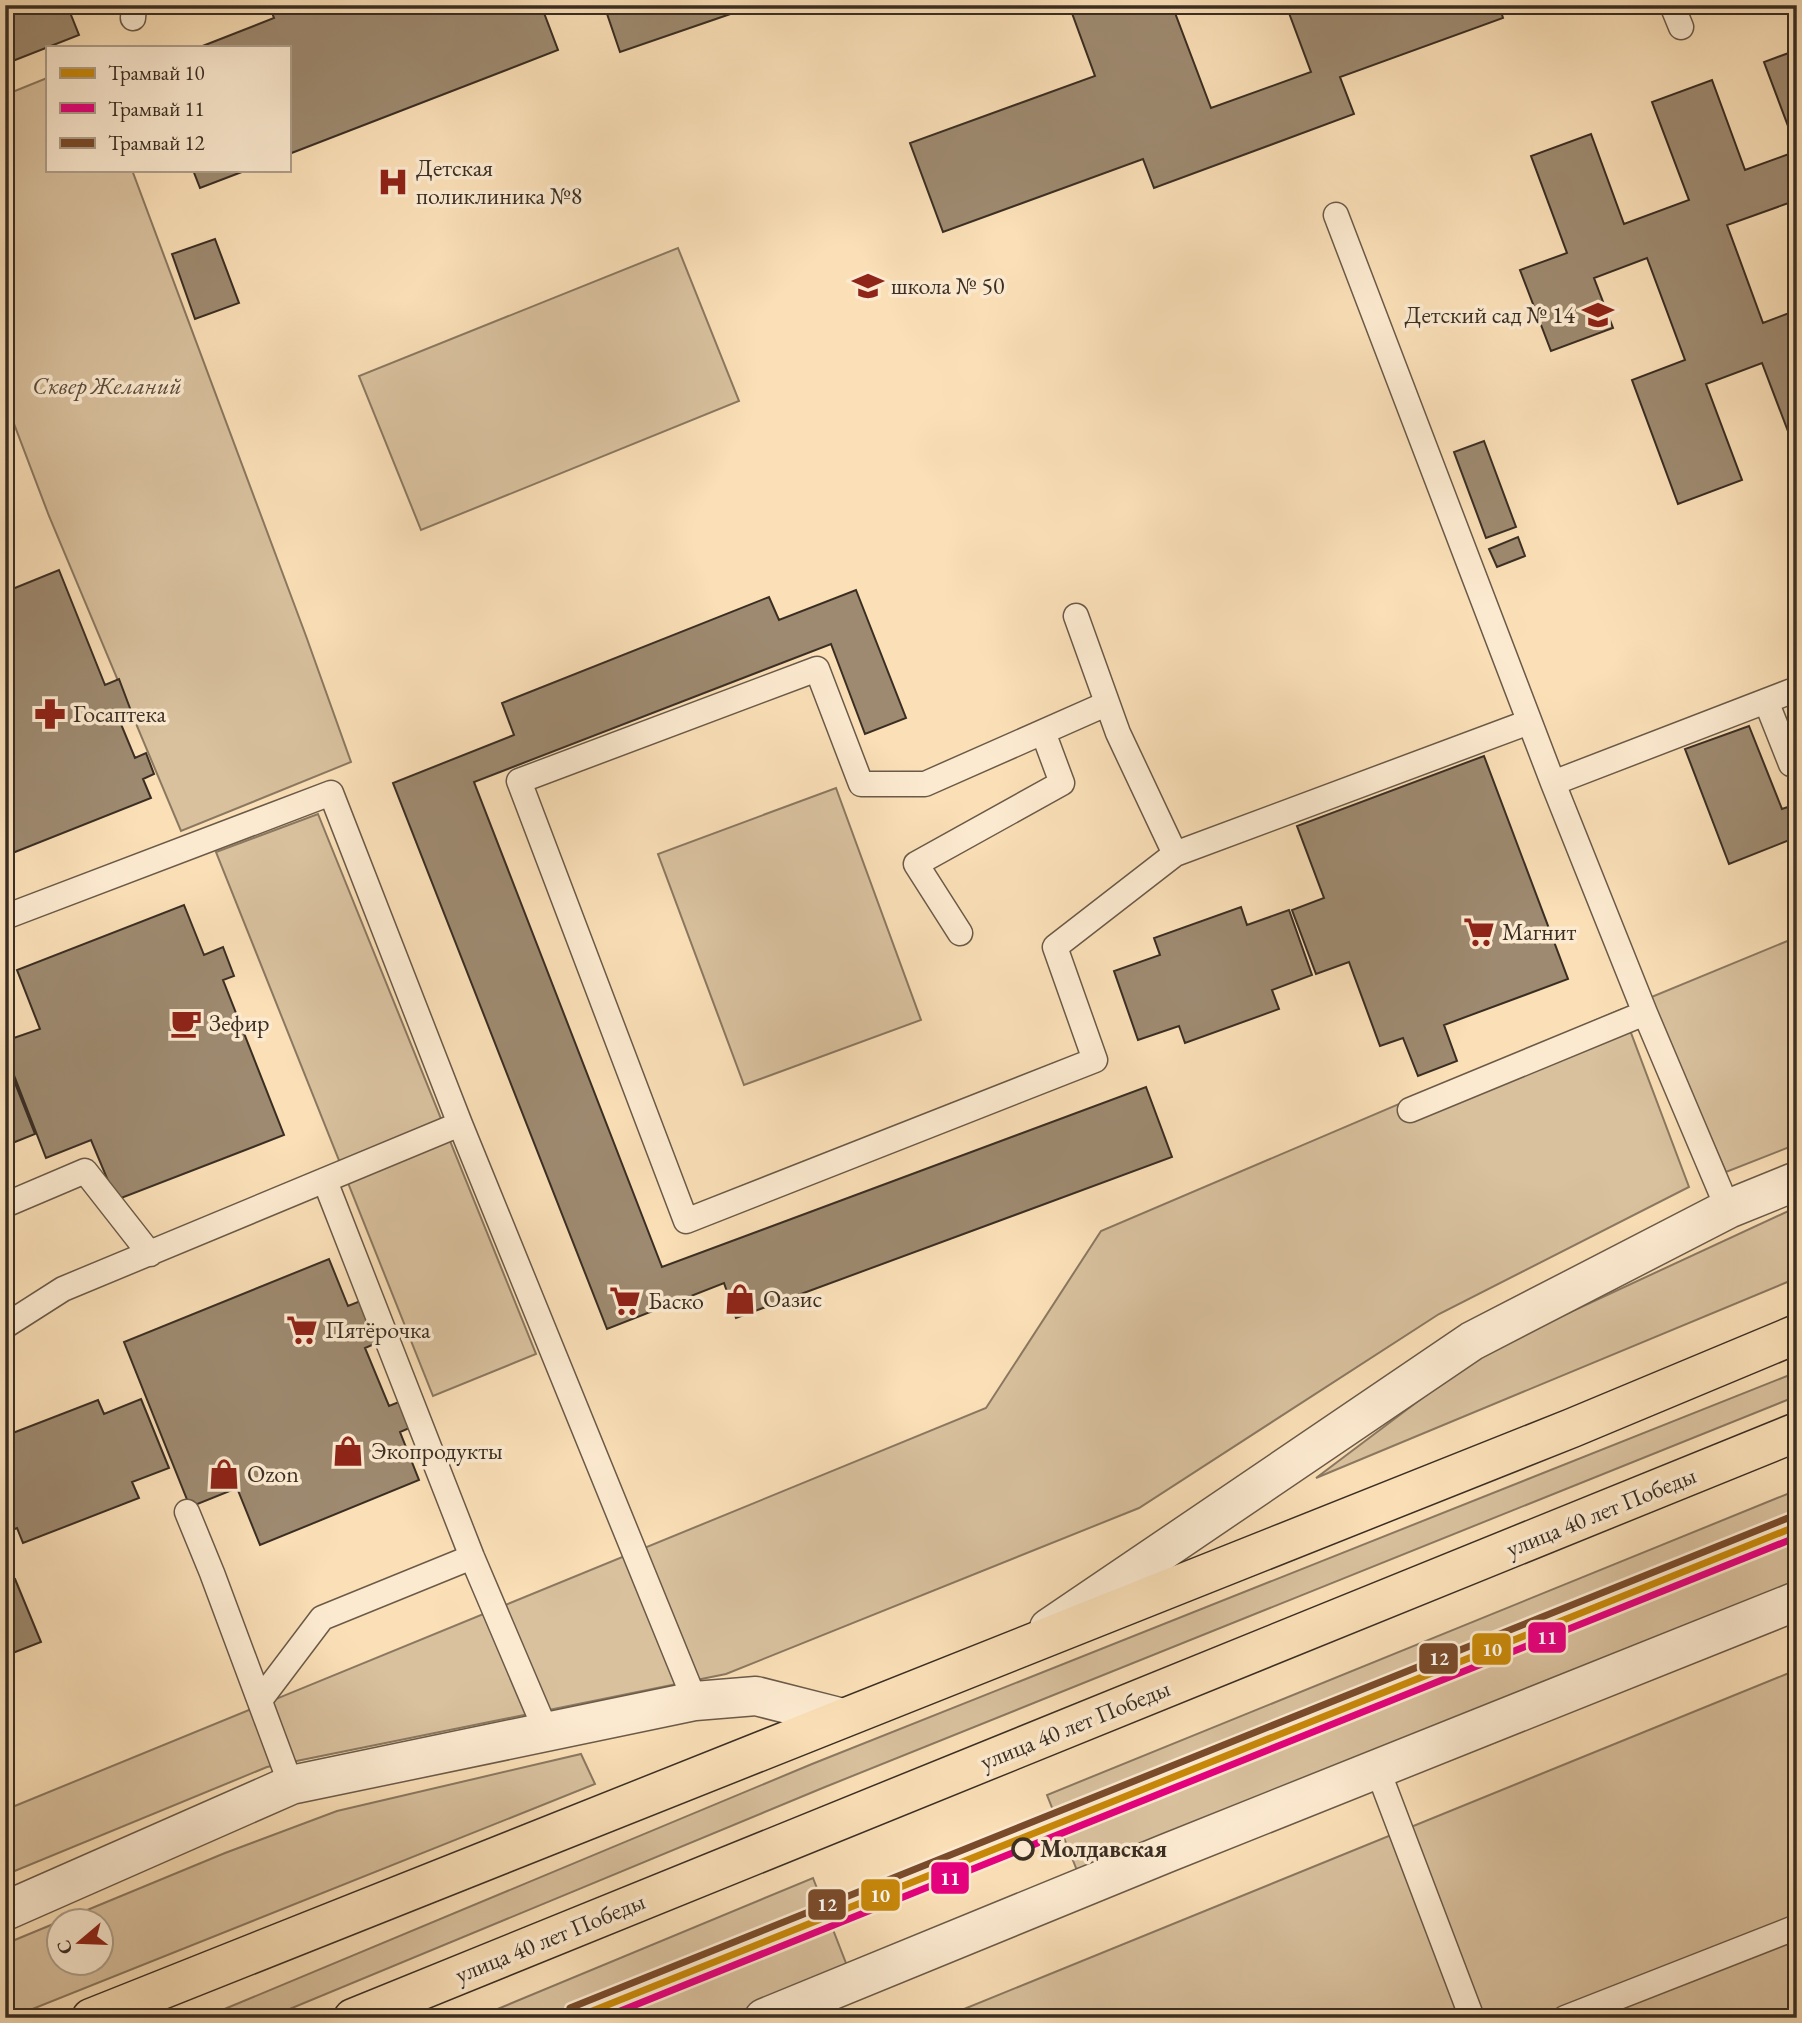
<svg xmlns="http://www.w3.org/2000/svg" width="1802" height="2023" font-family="'EB Garamond',serif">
<rect width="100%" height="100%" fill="#fadfb7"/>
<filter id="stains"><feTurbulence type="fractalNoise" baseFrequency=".00286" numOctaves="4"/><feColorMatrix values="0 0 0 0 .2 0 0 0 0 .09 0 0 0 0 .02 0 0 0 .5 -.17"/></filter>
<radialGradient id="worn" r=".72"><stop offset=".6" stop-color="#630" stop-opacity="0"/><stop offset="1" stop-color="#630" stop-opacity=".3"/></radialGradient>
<path fill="#d9c19e" stroke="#8a7860" stroke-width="2" fill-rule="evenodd" d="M 47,78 L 47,170 L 132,170 L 306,636 L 351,762 L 181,831 L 49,516 L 5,400 L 5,95 Z
M 678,248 L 739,401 L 421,530 L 359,376 Z
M 836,788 L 921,1020 L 744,1085 L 658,854 Z
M 318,814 L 536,1354 L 433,1396 L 216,852 Z
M 1797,937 L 1797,1144 L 1726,1172 L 1649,998 Z
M 1622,1009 L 1689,1187 L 1439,1314 L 1139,1508 L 726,1674 L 267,1767 L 5,1875 L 5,1810 L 986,1408 L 1101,1231 Z
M 1797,1207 L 1797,1278 L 1316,1478 L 1482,1353 Z
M 1797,1372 L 1797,1396 L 825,1787 L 268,2018 L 203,2018 L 812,1764 Z
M 1797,1490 L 1797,1583 L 1078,1873 L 1047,1795 Z
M 1797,1670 L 1797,2018 L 942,2018 L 1789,1673 Z
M 581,1754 L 595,1784 L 10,2018 L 5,2018 L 5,1944 L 225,1853 L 337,1811 ZM 60,1922 L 102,1922 L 102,1964 L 60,1964 Z
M 813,1878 L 849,1971 L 732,2018 L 476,2018 Z"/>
<path fill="#9e8a70" stroke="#3a2e23" stroke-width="2" d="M 5,5 L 67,5 L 79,35 L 5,64 Z
M 269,5 L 541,5 L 558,50 L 289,154 L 289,47 L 200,47 L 274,18 Z
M 604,5 L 741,5 L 742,10 L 620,52 Z
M 1069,5 L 1172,5 L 1211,108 L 1311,72 L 1286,5 L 1499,5 L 1503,18 L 1340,77 L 1354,114 L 1154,188 L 1143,159 L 943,232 L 910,143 L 1095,76 Z
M 1797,50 L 1797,150 L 1764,62 Z
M 1712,80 L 1745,170 L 1797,151 L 1797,200 L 1727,225 L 1763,323 L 1797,310 L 1797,455 L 1762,363 L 1706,384 L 1742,480 L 1678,504 L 1632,380 L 1685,360 L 1647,258 L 1594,278 L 1613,328 L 1551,351 L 1520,270 L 1567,253 L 1531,156 L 1591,134 L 1624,224 L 1689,200 L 1652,102 Z
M 193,170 L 247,170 L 200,188 Z
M 215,239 L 239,303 L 195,319 L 172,254 Z
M 1484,441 L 1516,527 L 1486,538 L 1454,452 Z
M 1518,537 L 1525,556 L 1497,567 L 1489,549 Z
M 59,570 L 105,685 L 119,679 L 131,711 L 118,717 L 135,758 L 146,753 L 154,774 L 143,779 L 151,798 L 5,856 L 5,592 Z
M 856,590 L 906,718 L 865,734 L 831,644 L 474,782 L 662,1267 L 1146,1087 L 1172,1157 L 736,1318 L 724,1283 L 607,1329 L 393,783 L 514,735 L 502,703 L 769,597 L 779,620 Z
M 1749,726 L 1782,809 L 1797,804 L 1797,837 L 1729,864 L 1685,749 Z
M 1484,756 L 1568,979 L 1444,1025 L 1457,1061 L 1418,1076 L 1403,1038 L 1380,1046 L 1349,962 L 1316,974 L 1292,910 L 1324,898 L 1297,826 Z
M 184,905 L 204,955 L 223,947 L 234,976 L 223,980 L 284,1135 L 116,1200 L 91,1140 L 46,1158 L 5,1052 L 5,1041 L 40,1029 L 17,970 Z
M 1241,907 L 1247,925 L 1289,910 L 1312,975 L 1272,990 L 1279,1009 L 1185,1043 L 1179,1026 L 1138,1040 L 1114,971 L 1160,955 L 1154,938 Z
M 11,1073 L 35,1134 L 5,1146 L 5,1075 Z
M 329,1259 L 348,1306 L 363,1300 L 379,1342 L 365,1348 L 389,1406 L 404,1400 L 414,1426 L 400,1432 L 419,1480 L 260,1545 L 237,1488 L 190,1507 L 124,1342 Z
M 141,1399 L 169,1468 L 132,1482 L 139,1498 L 23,1543 L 17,1528 L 5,1533 L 5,1436 L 98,1400 L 104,1414 Z
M 15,1579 L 41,1642 L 5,1656 L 5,1583 Z"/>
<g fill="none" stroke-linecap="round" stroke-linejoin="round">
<defs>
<path id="service" d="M 1672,5 L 1681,27
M 133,18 L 134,5
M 1336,215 L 1553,783 L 1645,1013 L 1728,1209
M 1076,616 L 1118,733 L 1175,854
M 1766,701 L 1791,764
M 1106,704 L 925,784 L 861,784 L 817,669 L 519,781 L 686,1221 L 1095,1060 L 1055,947 L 1175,854 L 1529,722
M 1553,783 L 1797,689
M 5,917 L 331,793 L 460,1124 L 695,1701
M 960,933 L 916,864 L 1062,783 L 1043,732
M 1410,1110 L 1645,1013
M 325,1181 L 472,1557 L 546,1731
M 5,1205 L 85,1171 L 150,1254
M 5,1326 L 63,1289 L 460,1124
M 187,1512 L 212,1573 L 291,1785
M 260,1700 L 322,1618 L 472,1557
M 1377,1768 L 1472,2018
M 1565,2018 L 1797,1927"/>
<path id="minor" d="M 1049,1628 L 1472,1341 L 1728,1209 L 1797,1181
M 5,1911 L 291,1785 L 695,1701 L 756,1696 L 843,1718
M 764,2018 L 1167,1853 L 1797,1601"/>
<path id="primary" d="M 91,2018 L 1572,1428 L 1797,1334
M 353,2018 L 1797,1432"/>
</defs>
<use href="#service" stroke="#6a5a48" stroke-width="27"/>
<use href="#minor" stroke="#6a5a48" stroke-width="41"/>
<use href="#primary" stroke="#3a2e23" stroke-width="41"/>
<use href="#service" stroke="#fcead0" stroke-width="24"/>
<use href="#minor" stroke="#fcead0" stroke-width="38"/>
<use href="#primary" stroke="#fadfb7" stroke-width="38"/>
<defs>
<path id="tram-1" d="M 575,2018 L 1797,1526"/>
<path id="tram-2" d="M 603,2018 L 1797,1537"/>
<path id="tram-3" d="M 570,2008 L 1793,1516"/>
</defs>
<use href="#tram-1" stroke="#fcead0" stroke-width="12"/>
<use href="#tram-2" stroke="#fcead0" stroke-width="12"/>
<use href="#tram-3" stroke="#fcead0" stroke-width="12"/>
<use href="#tram-1" stroke="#c88809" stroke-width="7"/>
<use href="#tram-2" stroke="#e5007d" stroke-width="7"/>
<use href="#tram-3" stroke="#7a4b2a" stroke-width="7"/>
</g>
<defs>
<symbol id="hospital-bare" viewBox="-9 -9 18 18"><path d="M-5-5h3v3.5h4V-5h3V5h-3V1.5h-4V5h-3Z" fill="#8f2418" stroke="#fcead0" stroke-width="2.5" paint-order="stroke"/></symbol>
<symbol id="school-bare" viewBox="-9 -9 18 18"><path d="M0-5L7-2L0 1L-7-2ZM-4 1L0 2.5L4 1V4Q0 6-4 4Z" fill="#8f2418" stroke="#fcead0" stroke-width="2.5" paint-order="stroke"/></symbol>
<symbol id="pharmacy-bare" viewBox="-9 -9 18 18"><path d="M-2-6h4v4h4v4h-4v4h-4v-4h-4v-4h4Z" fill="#8f2418" stroke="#fcead0" stroke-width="2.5" paint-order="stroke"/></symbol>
<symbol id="supermarket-bare" viewBox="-9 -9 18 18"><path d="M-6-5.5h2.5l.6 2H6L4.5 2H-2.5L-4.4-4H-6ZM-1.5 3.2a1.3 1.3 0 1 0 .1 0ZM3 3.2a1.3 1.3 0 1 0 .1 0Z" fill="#8f2418" stroke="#fcead0" stroke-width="2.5" paint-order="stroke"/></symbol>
<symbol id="cafe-bare" viewBox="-9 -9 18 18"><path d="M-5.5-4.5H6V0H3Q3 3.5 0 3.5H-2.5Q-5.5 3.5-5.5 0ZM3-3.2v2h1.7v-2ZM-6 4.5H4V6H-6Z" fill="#8f2418" stroke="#fcead0" stroke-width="2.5" paint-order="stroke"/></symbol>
<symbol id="shop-bare" viewBox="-9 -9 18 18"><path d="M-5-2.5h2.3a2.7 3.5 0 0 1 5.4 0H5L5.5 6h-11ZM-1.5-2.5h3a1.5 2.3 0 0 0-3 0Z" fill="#8f2418" stroke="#fcead0" stroke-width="2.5" paint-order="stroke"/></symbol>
</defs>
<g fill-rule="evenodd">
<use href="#hospital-bare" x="371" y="160" width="44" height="44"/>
<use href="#school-bare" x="846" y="264" width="44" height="44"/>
<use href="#school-bare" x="1576" y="293" width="44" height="44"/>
<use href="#pharmacy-bare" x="28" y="692" width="44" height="44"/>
<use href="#supermarket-bare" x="1457" y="910" width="44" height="44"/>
<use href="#cafe-bare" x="164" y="1001" width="44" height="44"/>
<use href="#shop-bare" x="718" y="1277" width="44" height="44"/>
<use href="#supermarket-bare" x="603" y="1279" width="44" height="44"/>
<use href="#supermarket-bare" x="280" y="1308" width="44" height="44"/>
<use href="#shop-bare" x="326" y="1429" width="44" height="44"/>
<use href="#shop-bare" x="202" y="1452" width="44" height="44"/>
</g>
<circle fill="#fcead0" stroke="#3a2e23" stroke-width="3.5" cx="1023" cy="1849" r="10"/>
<g text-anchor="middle" stroke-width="7" stroke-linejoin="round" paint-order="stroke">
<g font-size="24" fill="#3a2e23" stroke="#fcead0" text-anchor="start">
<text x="416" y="176">Детская<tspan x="416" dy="28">поликлиника №8</tspan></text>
<text x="891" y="294">школа № 50</text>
<text x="1575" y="323" text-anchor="end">Детский сад № 14</text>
<text x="73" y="722">Госаптека</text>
<text x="1502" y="940">Магнит</text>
<text x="209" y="1031">Зефир</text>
<text x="763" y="1307">Оазис</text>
<text x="648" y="1309">Баско</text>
<text x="325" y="1338">Пятёрочка</text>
<text x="371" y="1459">Экопродукты</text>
<text x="247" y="1482">Ozon</text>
</g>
<g font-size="24" font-style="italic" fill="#5a4b3c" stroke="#fcead0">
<text x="107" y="394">Сквер Желаний</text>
</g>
<g font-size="24" fill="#3a2e23" stroke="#fcead0">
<text transform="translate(1601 1512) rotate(-22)" y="8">улица 40 лет Победы</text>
<text transform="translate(1075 1725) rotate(-22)" y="8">улица 40 лет Победы</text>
<text transform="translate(550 1938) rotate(-22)" y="8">улица 40 лет Победы</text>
</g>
<g font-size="24" font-weight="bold" fill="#3a2e23" stroke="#fcead0" text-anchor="start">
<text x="1040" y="1857">Молдавская</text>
</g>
</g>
<g stroke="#fcead0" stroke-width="2.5">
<rect x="1527" y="1621" width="40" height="33" rx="7" fill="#e5007d"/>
<rect x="1471" y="1632" width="41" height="34" rx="7" fill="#c88809"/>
<rect x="1418" y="1642" width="41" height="33" rx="7" fill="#7a4b2a"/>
<rect x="930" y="1861" width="40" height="34" rx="7" fill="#e5007d"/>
<rect x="860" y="1878" width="41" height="34" rx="7" fill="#c88809"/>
<rect x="807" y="1888" width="40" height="33" rx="7" fill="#7a4b2a"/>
</g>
<g font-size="19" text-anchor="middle" font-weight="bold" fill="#fff">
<text x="1547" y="1644">11</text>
<text x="1492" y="1656">10</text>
<text x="1439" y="1665">12</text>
<text x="950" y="1885">11</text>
<text x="880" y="1902">10</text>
<text x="827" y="1911">12</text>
</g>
<rect width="1802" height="2023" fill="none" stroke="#fadfb7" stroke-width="28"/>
<rect x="7" y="7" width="1788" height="2009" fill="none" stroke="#3a2e23" stroke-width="3.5"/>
<rect x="14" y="14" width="1774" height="1995" fill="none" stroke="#3a2e23" stroke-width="2"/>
<rect x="46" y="46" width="245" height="126" fill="#fcead0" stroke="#ae9f8b" stroke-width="2"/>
<rect x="60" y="68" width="35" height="10" fill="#c88809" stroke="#ae9f8b" stroke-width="2"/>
<text x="108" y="80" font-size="21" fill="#3a2e23">Трамвай 10</text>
<rect x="60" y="103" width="35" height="10" fill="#e5007d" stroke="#ae9f8b" stroke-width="2"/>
<text x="108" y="116" font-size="21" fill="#3a2e23">Трамвай 11</text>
<rect x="60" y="138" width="35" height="10" fill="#7a4b2a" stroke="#ae9f8b" stroke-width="2"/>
<text x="108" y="150" font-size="21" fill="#3a2e23">Трамвай 12</text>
<g transform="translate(80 1942) rotate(251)"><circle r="33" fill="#fcead0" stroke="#ae9f8b" stroke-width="2"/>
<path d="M0-5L12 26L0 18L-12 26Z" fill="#8f2418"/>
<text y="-10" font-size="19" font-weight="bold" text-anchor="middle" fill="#3a2e23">С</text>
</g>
<rect width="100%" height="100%" filter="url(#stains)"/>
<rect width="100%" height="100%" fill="url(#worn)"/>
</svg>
